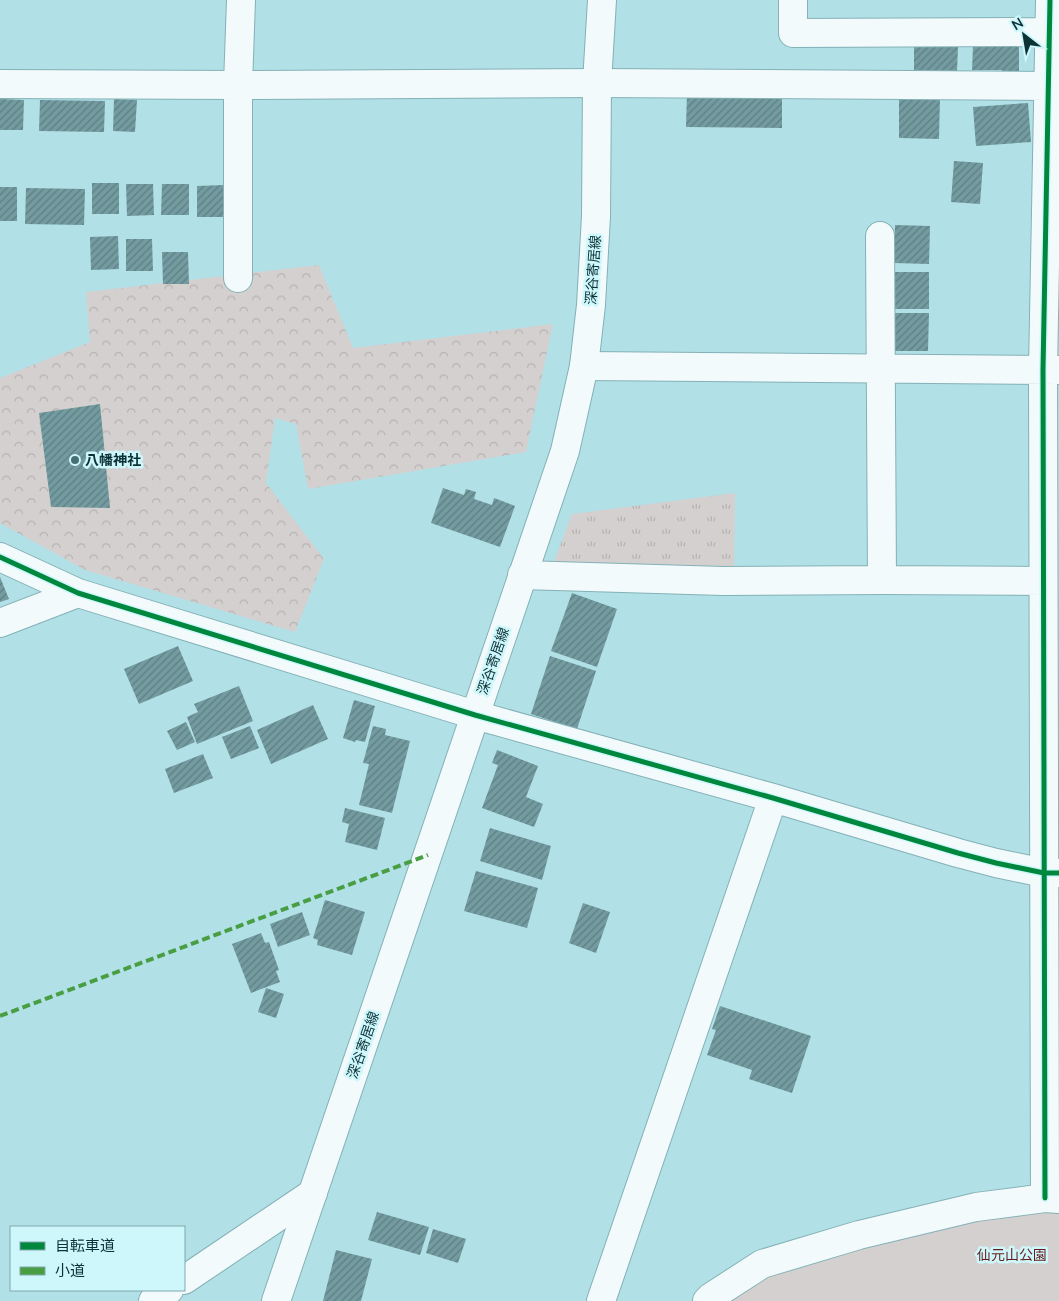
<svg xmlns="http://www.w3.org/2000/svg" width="1059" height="1301" font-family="'Nunito Sans','Noto Sans JP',sans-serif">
<defs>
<pattern id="grass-tufts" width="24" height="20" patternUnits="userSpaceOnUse" patternTransform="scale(1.25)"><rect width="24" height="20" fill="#d4d0cf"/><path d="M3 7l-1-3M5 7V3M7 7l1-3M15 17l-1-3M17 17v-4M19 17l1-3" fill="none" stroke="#b5b3b2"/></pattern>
<pattern id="forest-crowns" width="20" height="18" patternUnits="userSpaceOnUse" patternTransform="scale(1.25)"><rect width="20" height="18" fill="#d4d0cf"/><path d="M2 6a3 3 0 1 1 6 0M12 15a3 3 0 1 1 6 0" fill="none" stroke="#b5b3b2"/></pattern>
<pattern id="building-hatch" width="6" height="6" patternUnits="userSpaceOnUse" patternTransform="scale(1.25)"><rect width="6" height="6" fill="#739ba0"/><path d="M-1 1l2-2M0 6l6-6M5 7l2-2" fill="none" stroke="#5d7f83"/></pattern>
</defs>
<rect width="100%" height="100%" fill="#b1e0e7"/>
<path fill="url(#grass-tufts)" d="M 735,493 L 734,570 L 552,567 L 572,514 Z"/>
<path fill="url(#forest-crowns)" d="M 319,265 L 353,348 L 553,324 L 526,452 L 308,489 L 296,424 L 275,418 L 266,483 L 324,559 L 295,632 L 85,570 L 0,523 L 0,378 L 90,342 L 86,292 Z"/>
<path fill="#d4d0cf" d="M 1059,1206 L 1059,1301 L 719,1301 L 766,1275 L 879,1238 Z"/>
<path fill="url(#building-hatch)" d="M 914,46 L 958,47 L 957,71 L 914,70 Z
M 973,46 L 1019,47 L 1019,73 L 1002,72 L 1002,70 L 972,70 Z
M 687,93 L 782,94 L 782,128 L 686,127 Z
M 899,97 L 940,97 L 939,139 L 899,138 Z
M 0,99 L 24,100 L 23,130 L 0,130 Z
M 114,99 L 137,100 L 135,132 L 113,131 Z
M 40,100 L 105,101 L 104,132 L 39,131 Z
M 1028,103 L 1031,142 L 976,146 L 973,107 Z
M 954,161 L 983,163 L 980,204 L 951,202 Z
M 92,183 L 119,183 L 119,214 L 92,214 Z
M 126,184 L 153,184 L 154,215 L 127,216 Z
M 162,184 L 189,184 L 189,215 L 161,215 Z
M 224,185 L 224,217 L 197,217 L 197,186 Z
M 0,187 L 17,187 L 17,221 L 0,221 Z
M 26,188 L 85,189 L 84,225 L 25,224 Z
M 895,225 L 930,226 L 929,264 L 894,263 Z
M 118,236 L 119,269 L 91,270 L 90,237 Z
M 126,239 L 152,239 L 153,271 L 126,271 Z
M 162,252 L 188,252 L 189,284 L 163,284 Z
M 894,272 L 929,272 L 929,309 L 894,309 Z
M 894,313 L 929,313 L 928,351 L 893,351 Z
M 100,404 L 110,508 L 51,507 L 39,413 Z
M 443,488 L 464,495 L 466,489 L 476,492 L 474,499 L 492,505 L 494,498 L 515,506 L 500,547 L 431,523 Z
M 0,577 L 9,599 L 0,602 Z
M 572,593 L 617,609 L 597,667 L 551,651 Z
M 178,646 L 193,681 L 139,704 L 124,669 Z
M 550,656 L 596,671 L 577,729 L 531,714 Z
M 239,686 L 253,721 L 197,744 L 187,717 L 198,712 L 194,704 Z
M 354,700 L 375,706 L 365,742 L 356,740 L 355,742 L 343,738 Z
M 313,705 L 328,739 L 271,764 L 257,730 Z
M 186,722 L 195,742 L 177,750 L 167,731 Z
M 250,726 L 259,748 L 231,759 L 222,737 Z
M 373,726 L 386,729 L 385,735 L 410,741 L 392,813 L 359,805 L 369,764 L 363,763 Z
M 497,750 L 538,766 L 526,797 L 543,804 L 534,827 L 482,808 L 498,765 L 492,763 Z
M 203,754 L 213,778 L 174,793 L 165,769 Z
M 345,808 L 385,818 L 377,850 L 345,842 L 349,824 L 342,822 Z
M 490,828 L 551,846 L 542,880 L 480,861 Z
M 476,871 L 538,888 L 527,928 L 464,911 Z
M 325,900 L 365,912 L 352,955 L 317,945 L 318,940 L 313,938 Z
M 583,903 L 610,912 L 596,953 L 569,943 Z
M 302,912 L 310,935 L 278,947 L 270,924 Z
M 261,933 L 265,943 L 269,942 L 279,970 L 276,971 L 280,982 L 251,993 L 232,944 Z
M 266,988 L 284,994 L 276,1018 L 258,1012 Z
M 720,1006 L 811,1036 L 792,1093 L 749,1079 L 752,1070 L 707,1055 L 716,1030 L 712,1029 Z
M 377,1212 L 429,1227 L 420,1255 L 368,1240 Z
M 433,1229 L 466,1239 L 458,1263 L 426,1253 Z
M 336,1250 L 372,1259 L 361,1301 L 323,1301 Z"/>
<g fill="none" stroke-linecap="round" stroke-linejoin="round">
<defs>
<path id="minor" d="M 793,0 L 793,33 L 1049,32
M 0,84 L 238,85 L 597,83 L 1047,86
M 880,236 L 882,580
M 238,278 L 238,85 L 241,0
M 584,366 L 1059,370
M 0,557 L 78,593 L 475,715 L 773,798 L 958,853 L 996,863 L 1044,873 L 1059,873
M 522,575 L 723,581 L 882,580 L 1043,581
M 0,623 L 78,593
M 1045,1198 L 1043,370 L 1050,0
M 184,1280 L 313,1193
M 153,1301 L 169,1290
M 601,1301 L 773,798
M 707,1301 L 711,1297 L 762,1264 L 859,1235 L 976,1207 L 1045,1198 L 1059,1199"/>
<path id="major" d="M 276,1301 L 565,451 L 584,366 L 591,305 L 596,216 L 597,83 L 602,0"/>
</defs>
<use href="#minor" stroke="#83b1b7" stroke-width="30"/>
<use href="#major" stroke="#83b1b7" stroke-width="30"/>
<use href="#minor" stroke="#f3fafb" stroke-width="28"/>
<use href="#major" stroke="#f3fafb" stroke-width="28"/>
<path stroke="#499e44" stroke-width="4" stroke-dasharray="8 4" stroke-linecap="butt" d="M 0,1016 L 428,855"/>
<defs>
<path id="cycleway" d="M 0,557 L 78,593 L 475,715 L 773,798 L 958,853 L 996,863 L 1044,873 L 1059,873
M 1045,1198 L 1043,370 L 1050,0"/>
</defs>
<use href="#cycleway" stroke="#cef7fc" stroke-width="8"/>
<use href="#cycleway" stroke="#00873e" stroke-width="5"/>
</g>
<circle fill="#466f74" stroke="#cef7fc" stroke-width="2" cx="75" cy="460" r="5"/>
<g text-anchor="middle" stroke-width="5" stroke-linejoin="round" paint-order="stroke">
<g font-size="14" fill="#0c3236" stroke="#cef7fc">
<text transform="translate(593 270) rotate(-86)" y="5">深谷寄居線</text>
<text transform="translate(493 661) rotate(-71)" y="5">深谷寄居線</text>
<text transform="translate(363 1045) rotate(-71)" y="5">深谷寄居線</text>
</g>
<g font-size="14" font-weight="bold" fill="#0c3236" stroke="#cef7fc" text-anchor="start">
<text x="85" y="465">八幡神社</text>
</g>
<g font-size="14" fill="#661b19" stroke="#cef7fc">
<text x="1012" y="1260">仙元山公園</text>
</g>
</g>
<rect x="10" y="1226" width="175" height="65" fill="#cef7fc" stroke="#80a8ad"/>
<rect x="20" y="1242" width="25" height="8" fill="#00873e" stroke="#80a8ad"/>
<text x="55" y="1251" font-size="15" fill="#0c3236">自転車道</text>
<rect x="20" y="1267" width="25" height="8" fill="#499e44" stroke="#80a8ad"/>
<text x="55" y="1276" font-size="15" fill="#0c3236">小道</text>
<g transform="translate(1024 35) rotate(329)" stroke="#cef7fc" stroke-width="4" paint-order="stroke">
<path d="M0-4L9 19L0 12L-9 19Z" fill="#0c3236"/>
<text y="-8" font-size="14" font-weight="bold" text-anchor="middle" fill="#0c3236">N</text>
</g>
</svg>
